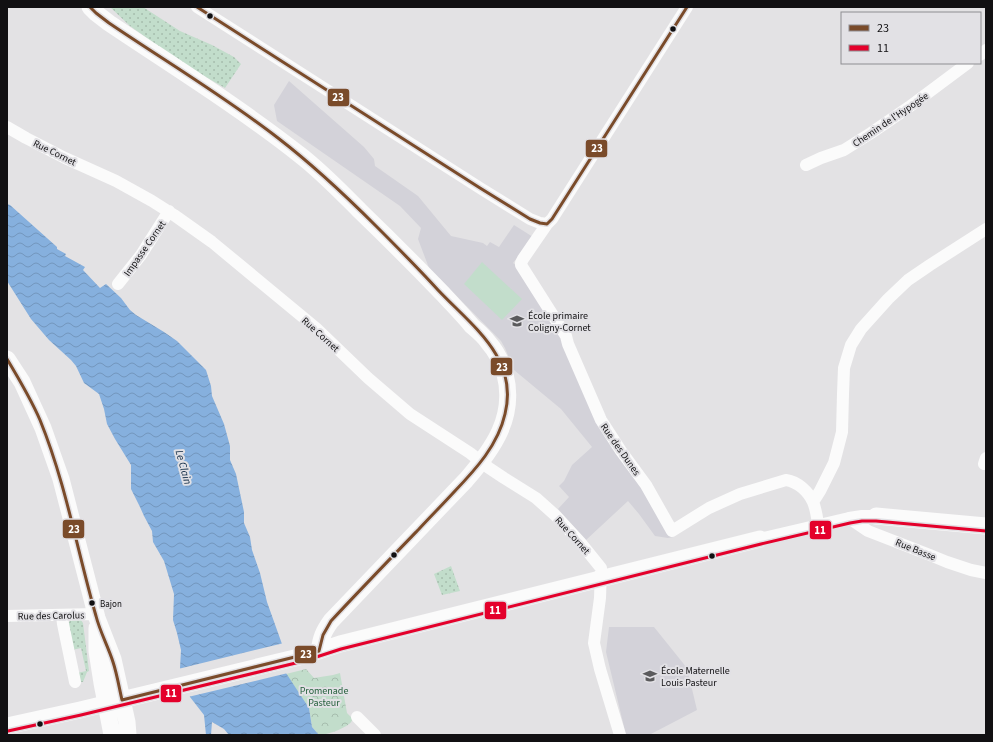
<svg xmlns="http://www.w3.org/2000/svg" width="993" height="742" font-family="'Source Sans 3',sans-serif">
<defs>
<pattern id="grass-dots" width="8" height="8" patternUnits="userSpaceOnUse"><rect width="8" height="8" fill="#c2ddcb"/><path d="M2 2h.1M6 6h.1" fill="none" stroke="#a6bdad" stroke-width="1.8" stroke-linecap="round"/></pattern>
<pattern id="park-crowns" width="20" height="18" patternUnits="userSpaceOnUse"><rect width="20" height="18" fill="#c2ddcb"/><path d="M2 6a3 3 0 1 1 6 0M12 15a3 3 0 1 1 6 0" fill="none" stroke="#a6bdad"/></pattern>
<pattern id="water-waves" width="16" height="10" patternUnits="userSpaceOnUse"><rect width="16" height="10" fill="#86b0de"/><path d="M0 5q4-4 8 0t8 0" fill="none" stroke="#7396bd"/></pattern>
</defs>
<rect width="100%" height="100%" fill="#e3e2e4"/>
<path fill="#d3d2d9" d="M 289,81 L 364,147 L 374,159 L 375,166 L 418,196 L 451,236 L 483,243 L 487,246 L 490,242 L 499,247 L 514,225 L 533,237 L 513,263 L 517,266 L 561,335 L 647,491 L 664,525 L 673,537 L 668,538 L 655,536 L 639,514 L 628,501 L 586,540 L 558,509 L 569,497 L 559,486 L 564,481 L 572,465 L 592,447 L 561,409 L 514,370 L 505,348 L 501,341 L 429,268 L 418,239 L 421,228 L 400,206 L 277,121 L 274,105 Z
M 609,627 L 654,627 L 687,668 L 697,710 L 649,735 L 626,735 L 606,652 Z"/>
<path fill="url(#grass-dots)" d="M 110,7 L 143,7 L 180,31 L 212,45 L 234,57 L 241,64 L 225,88 L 183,64 L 130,26 Z
M 451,566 L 460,591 L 442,595 L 434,574 Z
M 74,619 L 81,620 L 83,623 L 89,671 L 87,672 L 83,682 L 79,682 L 77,673 L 86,671 L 81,648 L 72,650 L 67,624 L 70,621 Z"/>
<path fill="url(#park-crowns)" d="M 306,669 L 314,678 L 333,675 L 340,673 L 347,713 L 353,719 C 352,720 351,723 349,724 C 343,729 327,735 319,735 L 312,727 L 309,708 L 286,674 Z"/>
<path fill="#c2ddcb" d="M 482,262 L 522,299 L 502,320 L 464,284 Z"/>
<path fill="url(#water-waves)" d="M 7,204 L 10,205 L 57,247 L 57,249 L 66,254 L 65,256 L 85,267 L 83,270 L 100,288 L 106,284 L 121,298 L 130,310 L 136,315 L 164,332 L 177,341 L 206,370 L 211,386 L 212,396 L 224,424 L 230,446 L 230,460 L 236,474 L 244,512 L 244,523 L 250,537 L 252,550 L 260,573 L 267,602 L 282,644 L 286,673 L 309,708 L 312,727 L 319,735 L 229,735 L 224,729 L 212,722 L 211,735 L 206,735 L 204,715 L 190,697 L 180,668 L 181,650 L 177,633 L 173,620 L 174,594 L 164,561 L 153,542 L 152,531 L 144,516 L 140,507 L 131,489 L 131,465 L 115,439 L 107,424 L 104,409 L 99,394 L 84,383 L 76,366 L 71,360 L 49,340 L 31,319 L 7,281 Z"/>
<path fill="#e3e2e4" d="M 284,643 L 288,673 L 188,697 L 178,669 Z"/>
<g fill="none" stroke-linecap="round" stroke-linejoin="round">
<path stroke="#fbfbfb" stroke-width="12" d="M 197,7 L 480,188 L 530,219 L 540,223 L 547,224
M 687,7 L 552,219 L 547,224 L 523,259 L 521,263 L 521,265 L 566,336 L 568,344 L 601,420 L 621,451 L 646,485 L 672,531 L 709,508 L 740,494 L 786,480 C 798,482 808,491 813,502 C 816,509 817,517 818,524
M 980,55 L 986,50
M 7,127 L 26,138 L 65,158 L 116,181 L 152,201 L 174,215 L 212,242 L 316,328 L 368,378 L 410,414 L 470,453 L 489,468 L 504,478 L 536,498 L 555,515 L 580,542 L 601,568 L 600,598 L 594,643 L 600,669 L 620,735
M 806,165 L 821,158 L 844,150 L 871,133 L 909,107 L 968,63
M 118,284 L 141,255 L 169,211
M 984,464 L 986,458
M 813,502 L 820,491 L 834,463 L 842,432 L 843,394 L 844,368 L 851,345 L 861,329 L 888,299 L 908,280 L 930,265 L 986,229
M 849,518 L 868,531 L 930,555 L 947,562 L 971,570 L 986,573
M 760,539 L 849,518 L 862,516 L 876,516
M 62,615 L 63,624 L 75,682
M 7,616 L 96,614
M 357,717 L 375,735"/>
<path stroke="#fbfbfb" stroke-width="17" d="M 90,7 L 96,13 L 109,23 C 173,66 239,107 300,155 C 322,172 341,192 360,211 C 388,238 416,266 443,294 C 453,305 463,315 472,326 C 478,331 484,336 488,342 C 496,351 502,363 505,374 C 516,417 493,449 466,480 L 331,621 C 323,632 321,638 319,651
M 7,359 L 22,382 L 43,428 L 61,479 L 97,618 L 113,659 L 127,722 L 128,735
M 876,516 L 986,526
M 97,628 L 97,651 L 102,683 L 112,735
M 7,726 L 80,710 L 303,656 L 340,644 L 760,539"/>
<defs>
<path id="bus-1" d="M 197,7 L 480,188 L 530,219 L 540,223 L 547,224 L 552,219 L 687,7
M 7,359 C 19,379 31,399 40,420 C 66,484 77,550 96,616 C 100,632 108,646 113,662 C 117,674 119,687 122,700 L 319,651 L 323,635 L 331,621 C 360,590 390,559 419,529 C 431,516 443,504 454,492 C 476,469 498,445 505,414 C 519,358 472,326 438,290 C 418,268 397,247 376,226 C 345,195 313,165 278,138 C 224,96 165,61 109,23 L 96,13 L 90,7"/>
<path id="bus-2" d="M 8,731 L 81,715 L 304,661 L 341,649 L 761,544 L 850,523 L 862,521 L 876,521 L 986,531"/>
</defs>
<use href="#bus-1" stroke="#e2e1e5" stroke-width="6"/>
<use href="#bus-2" stroke="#e2e1e5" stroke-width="6"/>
<use href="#bus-1" stroke="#7a4b2a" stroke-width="3"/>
<use href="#bus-2" stroke="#e4002b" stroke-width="3"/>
</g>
<defs>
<symbol id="school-bare" viewBox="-9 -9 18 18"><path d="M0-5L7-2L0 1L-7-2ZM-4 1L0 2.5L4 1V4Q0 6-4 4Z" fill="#5a5a5c" stroke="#e2e1e5" stroke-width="2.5" paint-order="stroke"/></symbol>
</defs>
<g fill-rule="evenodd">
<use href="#school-bare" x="507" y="311" width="20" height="20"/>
<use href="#school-bare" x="640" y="666" width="20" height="20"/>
</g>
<g fill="#111012" stroke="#e2e1e5" stroke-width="1.5">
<circle cx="210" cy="16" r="3.5"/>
<circle cx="673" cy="29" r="3.5"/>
<circle cx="394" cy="555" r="3.5"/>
<circle cx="712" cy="556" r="3.5"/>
<circle cx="92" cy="603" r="3.5"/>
<circle cx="40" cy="724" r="3.5"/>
</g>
<g text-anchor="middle" stroke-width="4" stroke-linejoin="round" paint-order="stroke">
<g font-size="9" fill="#111012" stroke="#e2e1e5" text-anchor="start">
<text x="100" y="607">Bajon</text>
</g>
<g font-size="10" fill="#111012" stroke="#e2e1e5">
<text transform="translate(890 119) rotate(-34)" y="4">Chemin de l'Hypogée</text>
<text transform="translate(55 152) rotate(26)" y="4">Rue Cornet</text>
<text transform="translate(144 248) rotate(-55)" y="4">Impasse Cornet</text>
<text transform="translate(321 334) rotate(42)" y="4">Rue Cornet</text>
<text transform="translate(621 449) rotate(55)" y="4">Rue des Dunes</text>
<text transform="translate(573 535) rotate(48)" y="4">Rue Cornet</text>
<text transform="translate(916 549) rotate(22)" y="4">Rue Basse</text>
<text transform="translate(51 615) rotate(-1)" y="4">Rue des Carolus</text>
</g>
<g font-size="10" fill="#111012" stroke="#e2e1e5" text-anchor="start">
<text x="528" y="319">École primaire<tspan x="528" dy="12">Coligny-Cornet</tspan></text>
<text x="661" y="674">École Maternelle<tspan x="661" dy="12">Louis Pasteur</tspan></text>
</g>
<g font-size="10" fill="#235f3b" stroke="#e2e1e5">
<text x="324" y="694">Promenade<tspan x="324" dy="12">Pasteur</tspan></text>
</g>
<g font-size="11" font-style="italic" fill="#102a44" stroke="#e2e1e5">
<text transform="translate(184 467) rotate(75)" y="4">Le Clain</text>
</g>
</g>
<g stroke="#e2e1e5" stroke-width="1.5">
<rect x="327" y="88" width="23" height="19" rx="4" fill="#7a4b2a"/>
<rect x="585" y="139" width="23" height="19" rx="4" fill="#7a4b2a"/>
<rect x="490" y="357" width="23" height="19" rx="4" fill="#7a4b2a"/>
<rect x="62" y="519" width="23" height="20" rx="4" fill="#7a4b2a"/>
<rect x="809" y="520" width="23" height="20" rx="4" fill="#e4002b"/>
<rect x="484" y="601" width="23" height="19" rx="4" fill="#e4002b"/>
<rect x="294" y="645" width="23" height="19" rx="4" fill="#7a4b2a"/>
<rect x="160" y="684" width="22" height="19" rx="4" fill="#e4002b"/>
</g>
<g font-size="11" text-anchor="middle" font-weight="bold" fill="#fff">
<text x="338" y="101">23</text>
<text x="597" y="152">23</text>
<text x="502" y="371">23</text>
<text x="74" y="533">23</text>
<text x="820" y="534">11</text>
<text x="495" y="614">11</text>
<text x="306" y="658">23</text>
<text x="171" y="697">11</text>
</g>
<rect width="993" height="742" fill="none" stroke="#111012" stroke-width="16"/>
<rect x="841" y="12" width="140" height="52" fill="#e2e1e5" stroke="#8e8d91"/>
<rect x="849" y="25" width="20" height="6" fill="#7a4b2a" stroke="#8e8d91"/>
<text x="877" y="32" font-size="12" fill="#111012">23</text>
<rect x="849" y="45" width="20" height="6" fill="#e4002b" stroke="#8e8d91"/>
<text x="877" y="52" font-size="12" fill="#111012">11</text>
</svg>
